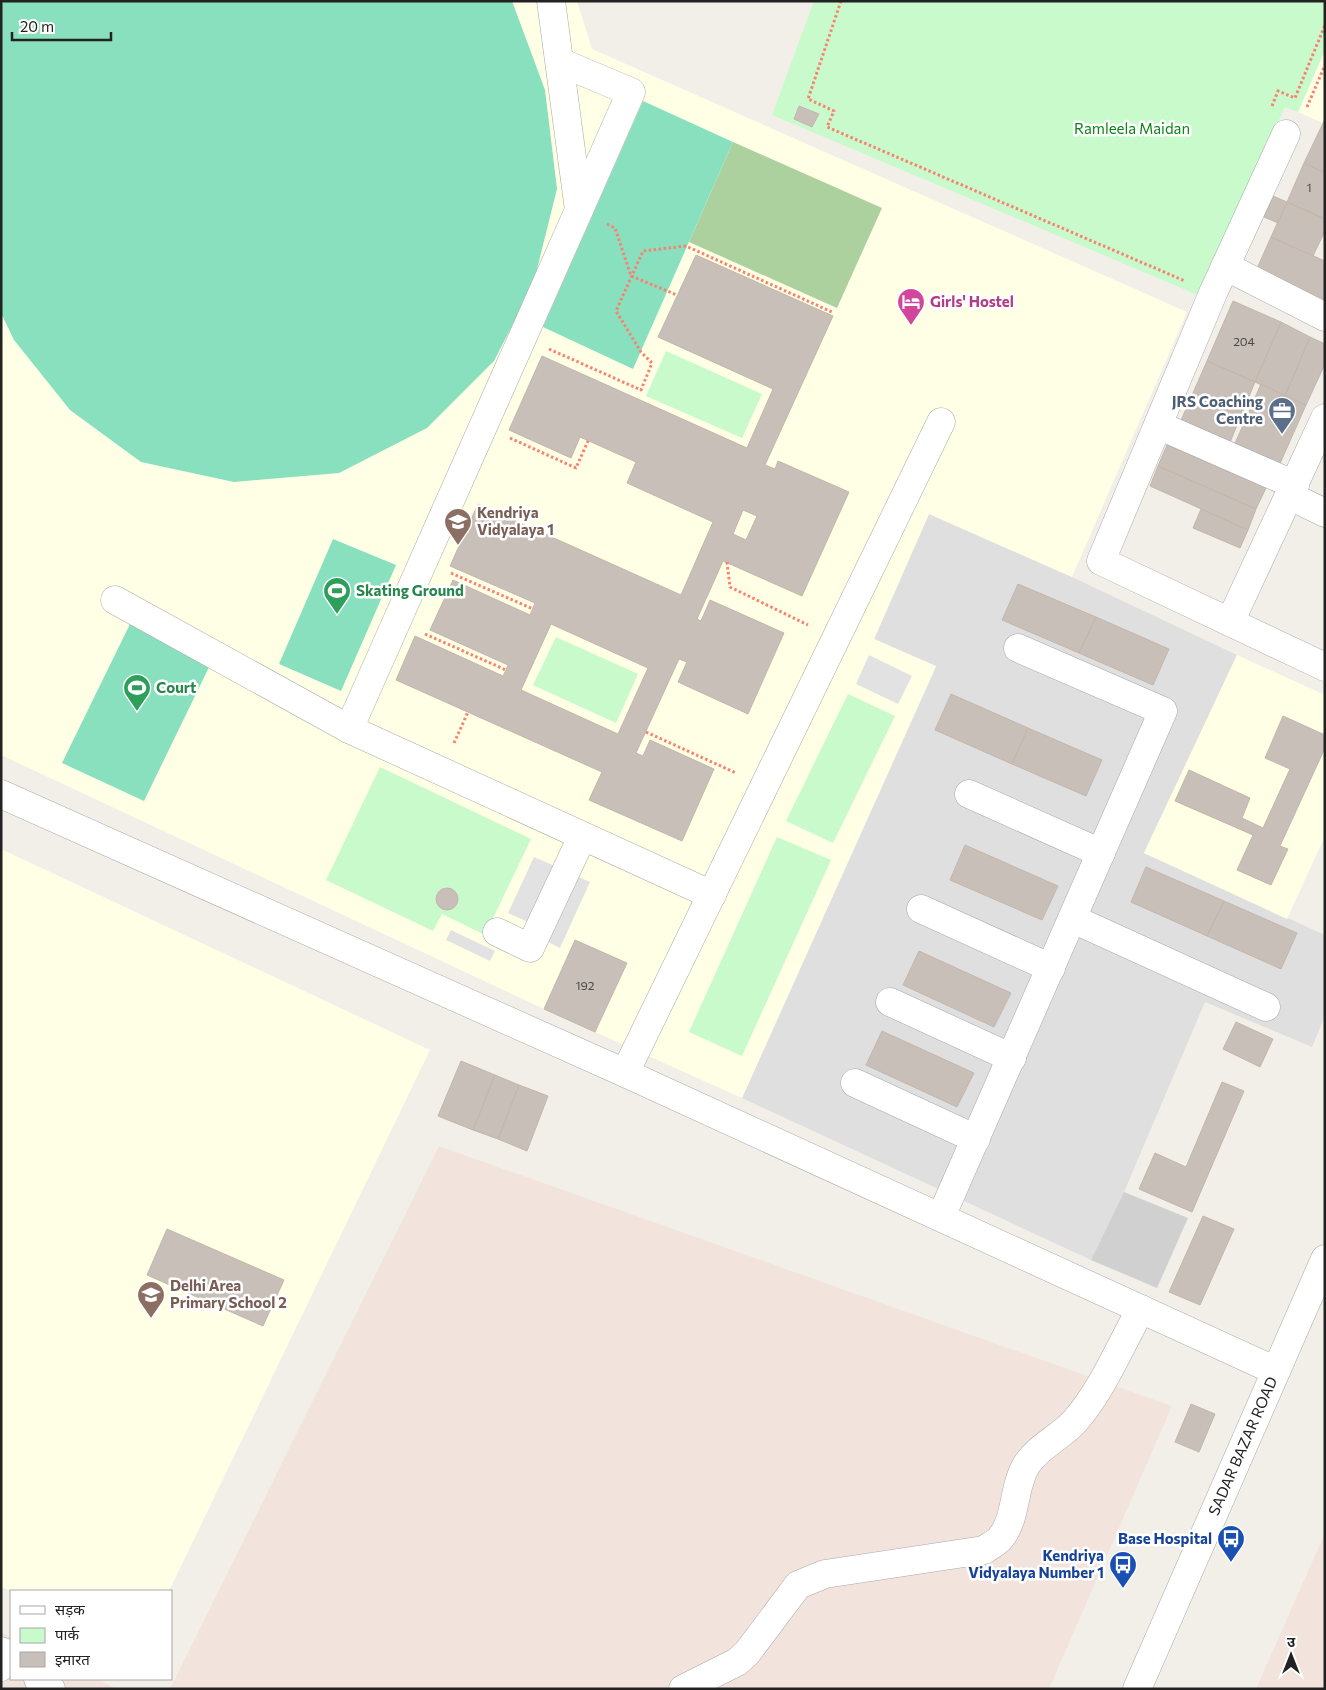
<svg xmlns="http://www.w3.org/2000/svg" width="1326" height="1690" font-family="Commissioner,'Noto Sans Devanagari',sans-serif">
<rect width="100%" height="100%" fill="#f2efe9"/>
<path fill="#e0dfdf" d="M 929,514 L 1072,577 L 1237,655 L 1144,853 L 1325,935 L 1325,1016 L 1312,1047 L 1205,1002 L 1124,1192 L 1091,1260 L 742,1098 L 936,667 L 874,639 Z"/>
<path fill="#ffffe5" d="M 1,1 L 577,1 L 592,49 L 1187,312 L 1072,577 L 929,514 L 874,639 L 936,666 L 742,1098 L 595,1032 L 626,963 L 575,940 L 544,1009 L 1,755 Z
M 1325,50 L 1325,173 L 1304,163 L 1323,123 L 1298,112 Z
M 1237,655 L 1325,695 L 1325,836 L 1287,919 L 1144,853 Z
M 1,849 L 430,1050 L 169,1591 L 11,1591 L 1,1587 Z"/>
<path fill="#d0d0d0" d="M 1124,1192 L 1188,1218 L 1157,1288 L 1091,1260 Z"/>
<path fill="#f3e3dd" d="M 439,1146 L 1172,1406 L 1049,1689 L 170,1689 Z
M 1325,1533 L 1325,1689 L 1256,1689 Z
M 1,1632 L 11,1637 L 11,1679 L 97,1679 L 117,1689 L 1,1689 Z"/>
<path fill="#add19e" d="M 733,142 L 882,208 L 837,308 L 689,242 Z"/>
<path fill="#c8facc" d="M 814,1 L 1325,1 L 1325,50 L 1298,112 L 1285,107 L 1198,295 L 772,115 Z
M 666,351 L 762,394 L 742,438 L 646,396 Z
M 556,637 L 638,674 L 616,723 L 533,685 Z
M 848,694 L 895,716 L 833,843 L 786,821 Z
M 380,767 L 531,839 L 485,935 L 442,914 L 433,931 L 326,880 Z
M 777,837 L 831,860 L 742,1056 L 689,1032 Z"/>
<path fill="#88e0be" d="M 4,1 L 512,1 L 545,90 L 557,189 L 533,285 L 494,361 L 427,428 L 339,473 L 234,482 L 141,462 L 70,410 L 14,340 L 1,313 L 1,5 Z
M 643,101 L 733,142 L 633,369 L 543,327 Z
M 333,539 L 396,565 L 341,691 L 279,664 Z
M 130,624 L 212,661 L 144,801 L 62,763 Z"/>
<path fill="#e2e2e2" d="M 869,655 L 912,676 L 898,704 L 856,684 Z
M 534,857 L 557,867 L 530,923 L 508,913 Z
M 576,876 L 590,882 L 560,948 L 546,941 Z
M 451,930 L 495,951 L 490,961 L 446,940 Z"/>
<path fill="#c7bfb8" stroke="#c4b6ab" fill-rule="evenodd" d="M 799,106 L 819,114 L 812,127 L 794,119 Z
M 1325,119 L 1325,173 L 1304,163 Z
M 1304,163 L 1325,173 L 1325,219 L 1287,202 Z
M 1273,196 L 1287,202 L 1278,223 L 1264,217 Z
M 1287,202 L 1325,219 L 1325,231 L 1313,256 L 1271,237 Z
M 1271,237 L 1325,261 L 1325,304 L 1255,273 Z
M 696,255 L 833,316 L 765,465 L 775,469 L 778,461 L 849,492 L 802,596 L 723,561 L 697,619 L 701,621 L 710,600 L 784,633 L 748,714 L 678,682 L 687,662 L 679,659 L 636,753 L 643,756 L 650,740 L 714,769 L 682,841 L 589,800 L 602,772 L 396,680 L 415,636 L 503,676 L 506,670 L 508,665 L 430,630 L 453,580 L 530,615 L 535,603 L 450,566 L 478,504 L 681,595 L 713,522 L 627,483 L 636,462 L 580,437 L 571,458 L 509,430 L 542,356 L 747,448 L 773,389 L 658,337 ZM 743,510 L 757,516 L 746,540 L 733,534 ZM 551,624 L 648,668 L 618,734 L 521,690 Z
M 1233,301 L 1281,322 L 1255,382 L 1207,361 Z
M 1281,322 L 1310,337 L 1285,396 L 1255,382 Z
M 1310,337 L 1325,344 L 1325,364 L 1306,405 L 1285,396 Z
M 1207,361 L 1255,382 L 1228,447 L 1179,425 Z
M 1261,384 L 1306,405 L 1278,468 L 1233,448 Z
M 1167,445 L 1266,488 L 1256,509 L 1158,466 Z
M 1158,466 L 1256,509 L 1248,530 L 1150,486 Z
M 1201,509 L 1248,530 L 1240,548 L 1193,528 Z
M 1018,584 L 1096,617 L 1079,653 L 1002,620 Z
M 1096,617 L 1169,649 L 1153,685 L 1079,653 Z
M 951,694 L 1028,728 L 1012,764 L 935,730 Z
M 1283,716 L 1325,735 L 1325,748 L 1280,846 L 1288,849 L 1271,885 L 1237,870 L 1253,835 L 1175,801 L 1189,770 L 1250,798 L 1242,818 L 1263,828 L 1290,769 L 1265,758 Z
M 1028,728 L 1102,760 L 1086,796 L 1012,764 Z
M 965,845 L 1058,886 L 1042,920 L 950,880 Z
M 1146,867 L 1224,901 L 1207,936 L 1131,902 Z
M436 899a11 11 0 1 1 22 0a11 11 0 1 1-22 0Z
M 1224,901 L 1297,933 L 1281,969 L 1207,936 Z
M 575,940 L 627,963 L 595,1032 L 544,1009 Z
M 919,951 L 1011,993 L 994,1027 L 903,985 Z
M 1236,1022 L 1273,1039 L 1260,1067 L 1223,1049 Z
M 882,1031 L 974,1073 L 957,1107 L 866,1065 Z
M 461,1061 L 495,1075 L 473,1130 L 438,1116 Z
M 495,1075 L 519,1085 L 498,1139 L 473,1130 Z
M 1222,1082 L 1244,1091 L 1192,1212 L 1139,1189 L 1155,1153 L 1186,1167 Z
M 519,1085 L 548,1096 L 527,1151 L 498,1139 Z
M 1203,1216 L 1234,1229 L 1200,1305 L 1169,1292 Z
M 167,1229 L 284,1280 L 263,1326 L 147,1275 Z
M 1191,1404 L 1215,1414 L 1199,1452 L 1175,1442 Z"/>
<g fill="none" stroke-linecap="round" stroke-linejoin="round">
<defs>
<g id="minor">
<path d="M 560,62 L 631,92 L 579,210"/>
<path d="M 1286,134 L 1213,293 L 1101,561 L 1325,667"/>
<path d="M 1225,266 L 1325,317"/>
<path d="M 1158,425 L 1295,485"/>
<path d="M 1290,496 L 1325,513"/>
<path d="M 115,600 L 349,729 L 712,895"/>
<path d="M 1230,622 L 1325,418"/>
<path d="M 349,729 L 579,210 L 551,1"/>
<path d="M 1,794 L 625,1073 L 1276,1371"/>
<path d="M 969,794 L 1101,853"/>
<path d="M 921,909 L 1051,968"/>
<path d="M 1073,919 L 1266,1007"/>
<path d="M 497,932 L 530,948 L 582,837"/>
<path d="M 890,1002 L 1012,1058"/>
<path d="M 625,1073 L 941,422"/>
<path d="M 855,1083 L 976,1139"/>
<path d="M 941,1217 L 1163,711 L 1018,648"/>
<path d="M 1,1651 L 7,1654 L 1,1667"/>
<path d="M 38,1679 L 51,1689"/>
<path d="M 683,1689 L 737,1662 L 747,1653 L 798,1585 L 825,1574 L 984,1550 C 989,1546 999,1542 1002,1536 C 1017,1516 1013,1486 1027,1464 C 1039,1446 1061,1437 1075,1421 C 1102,1391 1121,1344 1141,1309"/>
<path id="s1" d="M 1137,1689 L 1325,1259"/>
</g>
</defs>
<use href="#minor" stroke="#a9a9a9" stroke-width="29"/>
<path stroke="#fa8072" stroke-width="3" stroke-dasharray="2.5 2.5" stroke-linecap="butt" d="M 841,1 L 808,99 L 834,111 L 827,127 L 1185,281
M 1272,106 L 1278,91 L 1295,98 L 1325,25
M 1307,107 L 1325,65
M 607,224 L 615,228 L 631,276 L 677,295
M 549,349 L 641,390 L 652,363 L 641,352 L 616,311 L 643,251 L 686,246 L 832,312
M 510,438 L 576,468 L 588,441
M 727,562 L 730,587 L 808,625
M 451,573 L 533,609
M 425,634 L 506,670
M 646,732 L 736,773
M 454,743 L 468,712"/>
<use href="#minor" stroke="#fff" stroke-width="28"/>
</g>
<defs>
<symbol id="hotel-pin" viewBox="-11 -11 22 30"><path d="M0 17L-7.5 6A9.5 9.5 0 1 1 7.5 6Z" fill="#d1479c" stroke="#fff"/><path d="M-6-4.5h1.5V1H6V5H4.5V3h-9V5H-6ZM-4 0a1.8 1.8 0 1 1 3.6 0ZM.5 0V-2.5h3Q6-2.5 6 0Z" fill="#fff"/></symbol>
<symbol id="office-pin" viewBox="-11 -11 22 30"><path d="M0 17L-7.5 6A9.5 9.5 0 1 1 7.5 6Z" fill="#5c6f8a" stroke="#fff"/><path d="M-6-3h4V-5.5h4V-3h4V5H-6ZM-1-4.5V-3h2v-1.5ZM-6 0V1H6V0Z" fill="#fff"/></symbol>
<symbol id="school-pin" viewBox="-11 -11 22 30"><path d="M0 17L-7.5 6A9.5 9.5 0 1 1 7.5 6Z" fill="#8d6e63" stroke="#fff"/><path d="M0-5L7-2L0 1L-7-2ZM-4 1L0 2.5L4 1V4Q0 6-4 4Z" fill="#fff"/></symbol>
<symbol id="stadium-pin" viewBox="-11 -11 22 30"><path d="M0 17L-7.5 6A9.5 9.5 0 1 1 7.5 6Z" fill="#2e9e5b" stroke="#fff"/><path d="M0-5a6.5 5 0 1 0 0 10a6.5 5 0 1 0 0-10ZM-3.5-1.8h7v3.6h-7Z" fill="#fff"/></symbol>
<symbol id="bus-pin" viewBox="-11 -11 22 30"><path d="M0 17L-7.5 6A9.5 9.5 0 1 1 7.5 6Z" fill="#1a4fb4" stroke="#fff"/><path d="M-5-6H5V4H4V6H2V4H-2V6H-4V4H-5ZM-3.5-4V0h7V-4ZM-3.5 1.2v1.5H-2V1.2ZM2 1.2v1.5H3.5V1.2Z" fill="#fff"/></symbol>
</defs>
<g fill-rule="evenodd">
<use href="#hotel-pin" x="895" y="286" width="32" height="43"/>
<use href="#office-pin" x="1266" y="395" width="32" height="43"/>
<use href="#school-pin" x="442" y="506" width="32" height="43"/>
<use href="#stadium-pin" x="321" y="575" width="32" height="43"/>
<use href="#stadium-pin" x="121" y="672" width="32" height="43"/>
<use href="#school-pin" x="135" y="1279" width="32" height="43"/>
<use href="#bus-pin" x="1215" y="1523" width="32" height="43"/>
<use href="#bus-pin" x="1107" y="1549" width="32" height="43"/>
</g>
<g text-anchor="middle" stroke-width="5" stroke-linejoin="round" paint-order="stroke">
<g font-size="12" fill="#4b4948">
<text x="1309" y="192">1</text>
<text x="1244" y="346">204</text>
<text x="585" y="990">192</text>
</g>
<g font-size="15" fill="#0c8416" stroke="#fff">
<text x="1132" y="134">Ramleela Maidan</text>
</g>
<g font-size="15" font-weight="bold" fill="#b23c85" stroke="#fff" text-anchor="start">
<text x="930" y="307">Girls' Hostel</text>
</g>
<g font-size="15" font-weight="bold" fill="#4e5e75" stroke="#fff" text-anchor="end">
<text x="1263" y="407">JRS Coaching<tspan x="1263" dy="17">Centre</tspan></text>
</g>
<g font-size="15" font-weight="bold" fill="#785e54" stroke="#fff" text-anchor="start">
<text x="477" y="518">Kendriya<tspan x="477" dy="17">Vidyalaya 1</tspan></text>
<text x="170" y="1291">Delhi Area<tspan x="170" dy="17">Primary School 2</tspan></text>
</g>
<g font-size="15" font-weight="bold" fill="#27864d" stroke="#fff" text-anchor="start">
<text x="356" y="596">Skating Ground</text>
<text x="156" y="693">Court</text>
</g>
<g font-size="15" fill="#222" stroke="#fff">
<text dy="5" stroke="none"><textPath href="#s1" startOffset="265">SADAR BAZAR ROAD</textPath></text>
</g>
<g font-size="15" font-weight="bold" fill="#164399" stroke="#fff" text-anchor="end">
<text x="1212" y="1544">Base Hospital</text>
<text x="1104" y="1561">Kendriya<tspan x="1104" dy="17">Vidyalaya Number 1</tspan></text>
</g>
</g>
<rect width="1326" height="1690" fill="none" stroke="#222222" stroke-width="5"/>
<rect x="10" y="1590" width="162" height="90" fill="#ffffff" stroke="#a7a7a7"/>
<rect x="20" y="1606" width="25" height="8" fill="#ffffff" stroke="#a7a7a7"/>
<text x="55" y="1615" font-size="15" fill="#222222">सड़क</text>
<rect x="20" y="1628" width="25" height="15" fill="#c8facc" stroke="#a7a7a7"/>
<text x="55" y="1640" font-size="15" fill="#222222">पार्क</text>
<rect x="20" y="1652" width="25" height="15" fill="#c7bfb8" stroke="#a7a7a7"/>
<text x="55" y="1665" font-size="15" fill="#222222">इमारत</text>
<g transform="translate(1291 1655)" stroke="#ffffff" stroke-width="4" paint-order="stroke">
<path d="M0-4L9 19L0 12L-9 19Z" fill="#222222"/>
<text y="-8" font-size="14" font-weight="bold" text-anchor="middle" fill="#222222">उ</text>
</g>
<path d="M12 32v8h99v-8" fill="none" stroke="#222222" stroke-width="2.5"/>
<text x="20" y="32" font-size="15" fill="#222222" stroke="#ffffff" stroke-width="4" paint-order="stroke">20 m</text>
</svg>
